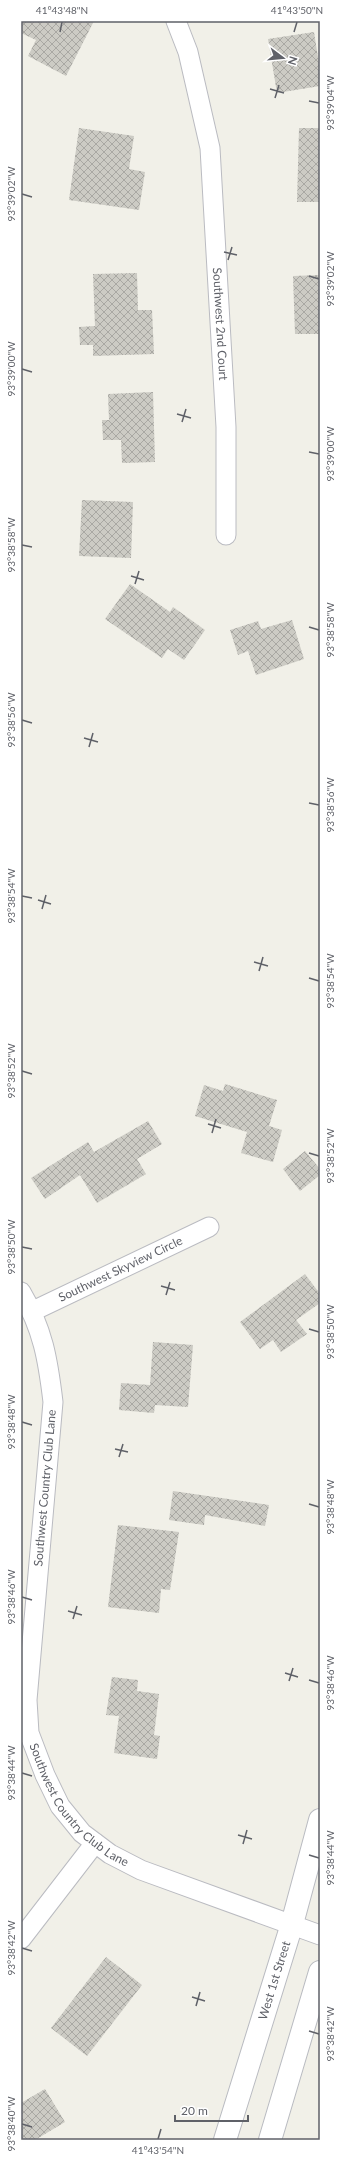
<svg xmlns="http://www.w3.org/2000/svg" width="341" height="2161" font-family="Lato,sans-serif">
<defs>
<pattern id="building-cross-hatch" width="8" height="8" patternUnits="userSpaceOnUse"><rect width="8" height="8" fill="#cccbc4"/><path d="M0 0l8 8M0 8l8-8" fill="none" stroke="#a9a8a3"/></pattern>
</defs>
<rect width="100%" height="100%" fill="#f1f0e8"/>
<path fill="url(#building-cross-hatch)" d="M 21,21 L 94,21 L 66,76 L 28,56 L 36,40 L 21,33 Z
M 314,32 L 320,70 L 320,86 L 277,93 L 268,39 Z
M 79,128 L 134,136 L 129,169 L 145,172 L 139,210 L 69,200 Z
M 299,128 L 320,128 L 320,202 L 297,202 Z
M 137,273 L 138,310 L 152,310 L 154,354 L 93,356 L 93,345 L 80,345 L 79,327 L 95,326 L 93,274 Z
M 320,275 L 320,334 L 295,334 L 293,276 Z
M 153,392 L 155,462 L 122,463 L 121,440 L 103,440 L 102,420 L 109,420 L 108,394 Z
M 82,500 L 133,502 L 131,558 L 79,556 Z
M 130,584 L 170,612 L 173,607 L 205,630 L 184,660 L 168,649 L 162,658 L 105,619 Z
M 292,620 L 304,659 L 256,675 L 248,651 L 238,655 L 230,630 L 258,621 L 261,629 Z
M 225,1084 L 277,1100 L 269,1126 L 282,1130 L 273,1162 L 241,1153 L 247,1132 L 195,1116 L 204,1085 L 223,1091 Z
M 148,1121 L 162,1144 L 137,1159 L 146,1174 L 97,1203 L 80,1175 L 45,1199 L 31,1178 L 88,1142 L 94,1152 Z
M 305,1151 L 320,1169 L 320,1175 L 300,1191 L 283,1169 Z
M 305,1274 L 320,1294 L 320,1303 L 296,1320 L 307,1334 L 281,1352 L 273,1340 L 260,1349 L 240,1322 Z
M 153,1342 L 193,1345 L 188,1407 L 155,1405 L 154,1413 L 119,1410 L 121,1383 L 150,1385 Z
M 173,1491 L 269,1505 L 265,1526 L 205,1515 L 204,1525 L 169,1520 Z
M 118,1525 L 179,1532 L 170,1590 L 161,1589 L 159,1613 L 108,1607 Z
M 112,1677 L 138,1680 L 137,1691 L 159,1694 L 154,1735 L 160,1736 L 157,1759 L 114,1753 L 119,1716 L 106,1715 Z
M 106,1957 L 142,1985 L 87,2056 L 51,2028 Z
M 45,2089 L 65,2122 L 35,2140 L 21,2140 L 21,2103 Z"/>
<g fill="none" stroke-linecap="round" stroke-linejoin="round">
<defs>
<g id="street">
<path id="s1" d="M 176,21 L 188,52 L 210,148 L 226,427 L 226,535"/>
<path id="s2" d="M 21,1292 C 43,1329 48,1360 53,1402 L 27,1700 L 29,1733 L 45,1775 L 60,1806 L 82,1833 L 110,1854 L 141,1870 L 320,1935"/>
<path id="s3" d="M 33,1311 L 209,1227"/>
<path d="M 21,1939 L 95,1843"/>
</g>
<g id="secondary">
<path id="s4" d="M 225,2140 L 292,1924 L 320,1820"/>
<path d="M 270,2140 L 320,1972"/>
</g>
</defs>
<use href="#street" stroke="#babbc1" stroke-width="21"/>
<use href="#secondary" stroke="#b9bbc1" stroke-width="24"/>
<use href="#street" stroke="#fff" stroke-width="19"/>
<use href="#secondary" stroke="#fff" stroke-width="22"/>
</g>
<path fill="none" stroke="#5f6168" stroke-width="1.5" d="M 60,32 L 62,22M 294,32 L 297,22M 270,89 L 284,93M 275,98 L 279,85M 309,101 L 319,103M 22,194 L 32,197M 224,252 L 237,255M 228,260 L 232,247M 309,276 L 319,279M 22,369 L 32,372M 177,414 L 191,418M 182,422 L 186,409M 309,452 L 319,454M 22,545 L 32,547M 131,576 L 144,580M 135,584 L 139,571M 309,627 L 319,630M 22,720 L 32,723M 84,738 L 98,742M 89,747 L 93,733M 309,803 L 319,805M 22,896 L 32,898M 38,900 L 51,904M 42,909 L 46,895M 254,962 L 268,966M 259,971 L 263,957M 309,978 L 319,981M 22,1071 L 32,1074M 208,1124 L 221,1128M 212,1133 L 216,1119M 309,1153 L 319,1156M 22,1247 L 32,1249M 161,1286 L 175,1290M 166,1295 L 170,1282M 309,1329 L 319,1332M 22,1422 L 32,1425M 115,1449 L 128,1452M 119,1457 L 123,1444M 309,1504 L 319,1507M 22,1597 L 32,1600M 68,1611 L 82,1615M 73,1619 L 77,1606M 285,1673 L 298,1677M 309,1680 L 319,1683M 289,1681 L 293,1668M 22,1773 L 32,1776M 238,1835 L 252,1839M 243,1844 L 247,1830M 309,1855 L 319,1858M 22,1948 L 32,1951M 192,1997 L 205,2001M 196,2006 L 200,1992M 309,2031 L 319,2034M 22,2124 L 32,2127M 158,2139 L 161,2129"/>
<g text-anchor="middle" stroke-width="4" stroke-linejoin="round" paint-order="stroke">
<g font-size="12" fill="#5f6168" stroke="#fff">
<text dy="4" stroke="none"><textPath href="#s1" startOffset="308">Southwest 2nd Court</textPath></text>
<text dy="4" stroke="none"><textPath href="#s3" startOffset="97">Southwest Skyview Circle</textPath></text>
<text transform="translate(45 1488) rotate(-85)" y="4">Southwest Country Club Lane</text>
<text dy="4" stroke="none"><textPath href="#s2" startOffset="538">Southwest Country Club Lane</textPath></text>
<text dy="4" stroke="none"><textPath href="#s4" startOffset="167">West 1st Street</textPath></text>
</g>
</g>
<rect width="341" height="2161" fill="none" stroke="#ffffff" stroke-width="44"/>
<g transform="translate(283 58) rotate(106)" stroke="#ffffff" stroke-width="3" paint-order="stroke">
<path d="M0-3L7 15L0 10L-7 15Z" fill="#5f6168"/>
<text y="-6" font-size="11" font-weight="bold" text-anchor="middle" fill="#5f6168">N</text>
</g>
<path d="M175 2115v6h73v-6" fill="none" stroke="#5f6168" stroke-width="2"/>
<text x="181" y="2115" font-size="12" fill="#5f6168" stroke="#ffffff" stroke-width="3" paint-order="stroke">20 m</text>
<rect x="22" y="22" width="297" height="2117" fill="none" stroke="#5f6168" stroke-width="1.5"/>
<g font-size="10" text-anchor="middle" fill="#5f6168">
<text x="62" y="14">41°43'48"N</text>
<text x="297" y="14">41°43'50"N</text>
<text transform="translate(330 103) rotate(-90)" y="4">93°39'04"W</text>
<text transform="translate(11 194) rotate(-90)" y="4">93°39'02"W</text>
<text transform="translate(330 279) rotate(-90)" y="4">93°39'02"W</text>
<text transform="translate(11 369) rotate(-90)" y="4">93°39'00"W</text>
<text transform="translate(330 454) rotate(-90)" y="4">93°39'00"W</text>
<text transform="translate(11 545) rotate(-90)" y="4">93°38'58"W</text>
<text transform="translate(330 630) rotate(-90)" y="4">93°38'58"W</text>
<text transform="translate(11 720) rotate(-90)" y="4">93°38'56"W</text>
<text transform="translate(330 805) rotate(-90)" y="4">93°38'56"W</text>
<text transform="translate(11 896) rotate(-90)" y="4">93°38'54"W</text>
<text transform="translate(330 981) rotate(-90)" y="4">93°38'54"W</text>
<text transform="translate(11 1071) rotate(-90)" y="4">93°38'52"W</text>
<text transform="translate(330 1156) rotate(-90)" y="4">93°38'52"W</text>
<text transform="translate(11 1247) rotate(-90)" y="4">93°38'50"W</text>
<text transform="translate(330 1332) rotate(-90)" y="4">93°38'50"W</text>
<text transform="translate(11 1422) rotate(-90)" y="4">93°38'48"W</text>
<text transform="translate(330 1507) rotate(-90)" y="4">93°38'48"W</text>
<text transform="translate(11 1597) rotate(-90)" y="4">93°38'46"W</text>
<text transform="translate(330 1683) rotate(-90)" y="4">93°38'46"W</text>
<text transform="translate(11 1773) rotate(-90)" y="4">93°38'44"W</text>
<text transform="translate(330 1858) rotate(-90)" y="4">93°38'44"W</text>
<text transform="translate(11 1948) rotate(-90)" y="4">93°38'42"W</text>
<text transform="translate(330 2034) rotate(-90)" y="4">93°38'42"W</text>
<text transform="translate(11 2124) rotate(-90)" y="4">93°38'40"W</text>
<text x="158" y="2154">41°43'54"N</text>
</g>
</svg>
